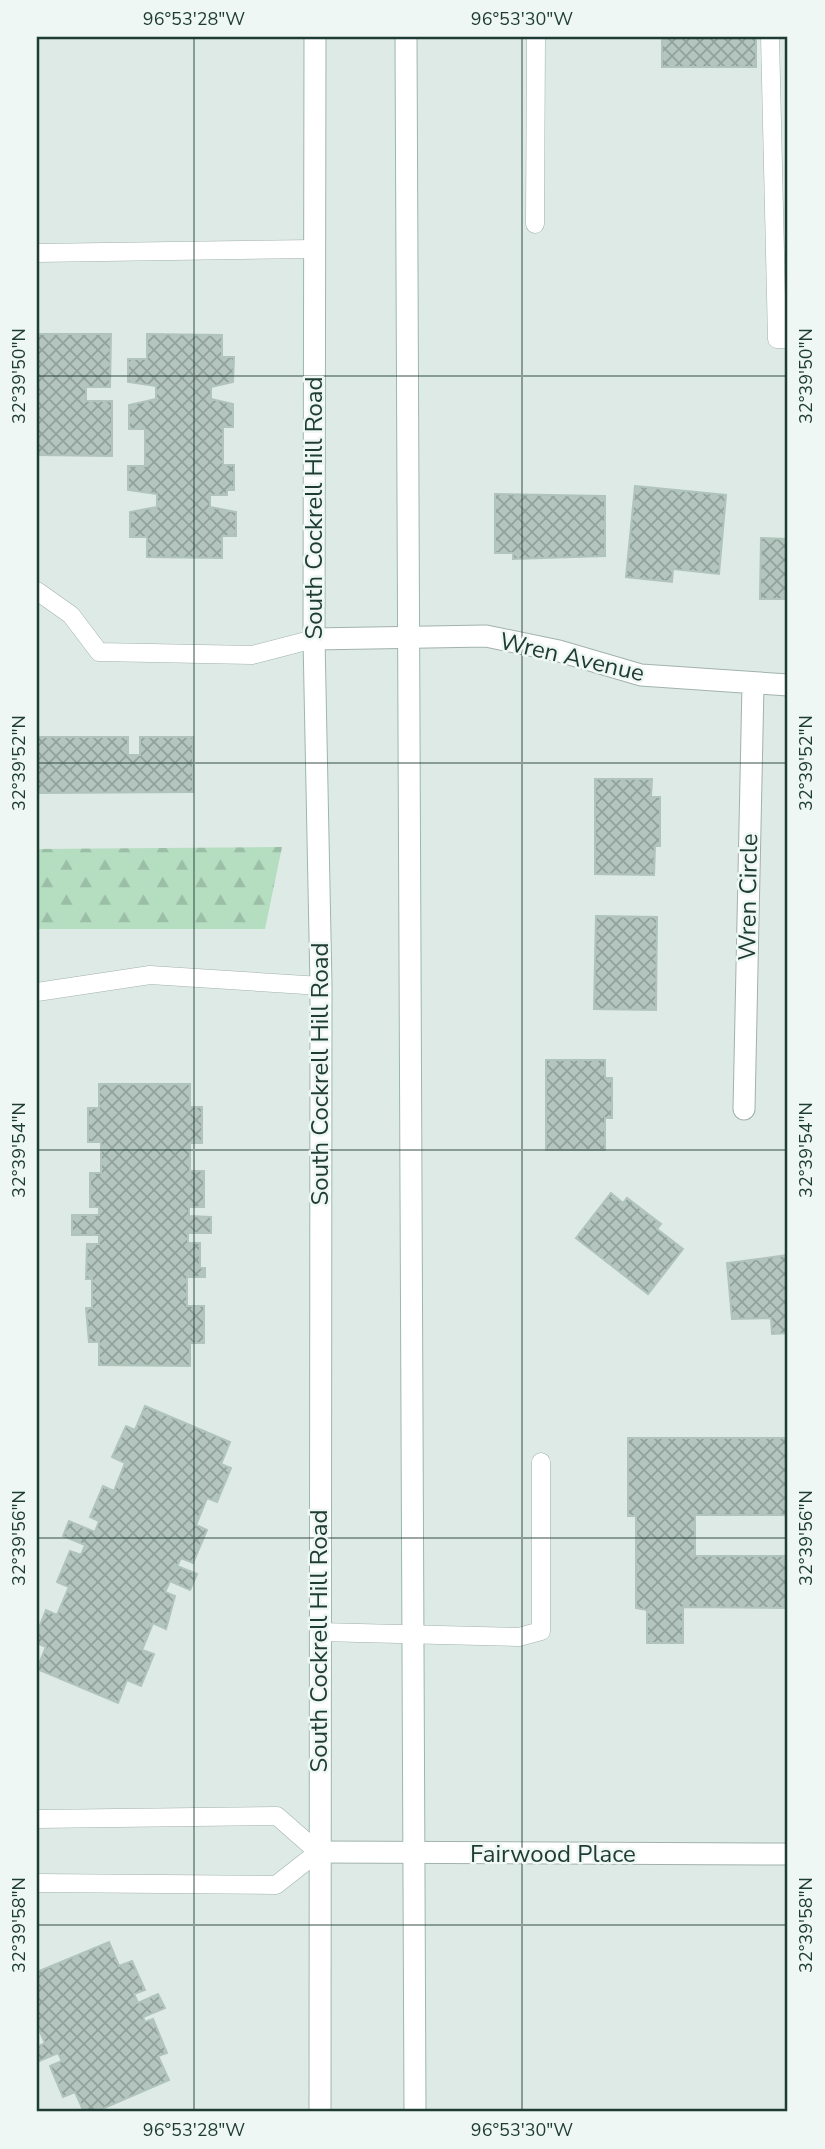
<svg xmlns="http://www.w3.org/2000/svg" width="825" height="2149" font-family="'Nunito Sans',sans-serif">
<defs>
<pattern id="forest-firs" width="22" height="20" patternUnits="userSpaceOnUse" patternTransform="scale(1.75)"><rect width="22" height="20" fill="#b5ddc0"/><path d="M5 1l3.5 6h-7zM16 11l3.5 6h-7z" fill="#9bbfa6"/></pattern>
<pattern id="building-cross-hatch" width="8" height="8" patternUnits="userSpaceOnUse" patternTransform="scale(1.75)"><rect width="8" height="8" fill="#b3c5be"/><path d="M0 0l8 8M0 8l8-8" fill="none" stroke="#91a19b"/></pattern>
</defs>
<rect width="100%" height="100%" fill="#deeae5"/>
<path fill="url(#forest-firs)" d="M 282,847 L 265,929 L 37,929 L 37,849 Z"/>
<path fill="url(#building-cross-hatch)" stroke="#b0c4bc" stroke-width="2" d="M 662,37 L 756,37 L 756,67 L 662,67 Z
M 37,334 L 111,334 L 110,387 L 86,387 L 86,401 L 112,401 L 112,456 L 37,455 Z
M 147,334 L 222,335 L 222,357 L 234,357 L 233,382 L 211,387 L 211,399 L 233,404 L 233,427 L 223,427 L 223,465 L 234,465 L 234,490 L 227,490 L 227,495 L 210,495 L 210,507 L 236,512 L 236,536 L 222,536 L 222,558 L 147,557 L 147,537 L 130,537 L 130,512 L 157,507 L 157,494 L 128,490 L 128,466 L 145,466 L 145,429 L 129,429 L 129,405 L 156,399 L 156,386 L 128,382 L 128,359 L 147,359 Z
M 635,486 L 726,495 L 719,574 L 673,569 L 672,582 L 626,577 Z
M 495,494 L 605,496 L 605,556 L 513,559 L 513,553 L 495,553 Z
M 761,538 L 788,539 L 788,599 L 760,599 Z
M 37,737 L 128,737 L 128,755 L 140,755 L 140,737 L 193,737 L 193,792 L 37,793 Z
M 595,779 L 652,779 L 651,797 L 660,797 L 660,846 L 655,846 L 654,875 L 595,874 Z
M 596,916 L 657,917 L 656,1010 L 594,1009 Z
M 546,1060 L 605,1060 L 605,1078 L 612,1078 L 612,1118 L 605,1118 L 605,1150 L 546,1150 Z
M 99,1084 L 190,1084 L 190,1107 L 202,1107 L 202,1143 L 190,1143 L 190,1171 L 204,1171 L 204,1207 L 189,1207 L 189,1216 L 211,1217 L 211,1233 L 188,1233 L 188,1243 L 200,1243 L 200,1268 L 205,1268 L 205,1277 L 187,1277 L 187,1306 L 204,1306 L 204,1343 L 190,1343 L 190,1366 L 99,1365 L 99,1342 L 89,1342 L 86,1308 L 92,1308 L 92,1279 L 86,1279 L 87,1244 L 99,1244 L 99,1235 L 72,1235 L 72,1215 L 99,1215 L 99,1207 L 90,1207 L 90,1173 L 101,1173 L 101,1142 L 88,1142 L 88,1108 L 99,1108 Z
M 611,1193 L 623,1203 L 627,1198 L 661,1224 L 657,1229 L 683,1249 L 648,1294 L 576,1238 Z
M 788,1255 L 788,1333 L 772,1334 L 771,1318 L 732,1319 L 727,1263 Z
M 145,1406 L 230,1442 L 221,1464 L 231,1468 L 217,1502 L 207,1498 L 196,1525 L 207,1530 L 193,1563 L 181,1558 L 177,1566 L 197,1574 L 190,1590 L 170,1581 L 165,1592 L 175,1596 L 166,1629 L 153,1623 L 142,1650 L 154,1654 L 141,1686 L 127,1680 L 118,1703 L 37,1669 L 46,1647 L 37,1643 L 37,1633 L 46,1610 L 57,1615 L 69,1587 L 57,1582 L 70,1551 L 81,1555 L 85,1545 L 63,1536 L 69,1521 L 95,1532 L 99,1521 L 90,1517 L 103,1486 L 114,1491 L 125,1463 L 112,1457 L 126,1426 L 135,1430 Z
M 628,1438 L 788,1438 L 788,1515 L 695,1515 L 695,1556 L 788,1556 L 788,1608 L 683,1607 L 683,1643 L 647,1643 L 647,1610 L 636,1608 L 636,1516 L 628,1516 Z
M 109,1942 L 119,1966 L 132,1961 L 145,1990 L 134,1994 L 138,2003 L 158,1994 L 165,2008 L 143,2017 L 145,2022 L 153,2019 L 167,2053 L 158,2056 L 169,2080 L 95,2112 L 84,2112 L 75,2092 L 63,2097 L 50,2066 L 62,2061 L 58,2053 L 37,2062 L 37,2047 L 45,2043 L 37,2025 L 37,1972 Z"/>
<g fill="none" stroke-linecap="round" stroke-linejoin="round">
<defs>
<path id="lane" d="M 770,37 L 777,339 L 788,339
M 535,224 L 536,37
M 37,253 L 314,249
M 37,591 L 71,615 L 99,652 L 252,655 L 314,639
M 37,992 L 150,975 L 321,986
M 319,1632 L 519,1637 L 541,1631 L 541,1462
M 37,1819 L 277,1816 L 318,1852 L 276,1885 L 37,1883"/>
<path id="street" d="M 314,639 L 486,636 L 559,651 L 641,675 L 788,685
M 744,1109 L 753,685
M 318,1852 L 788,1854"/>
<path id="secondary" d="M 315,37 L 314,639 L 321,986 L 320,2112
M 406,37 L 415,2112"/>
</defs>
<use href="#lane" stroke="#a1b2ac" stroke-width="19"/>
<use href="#street" stroke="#a1b2ac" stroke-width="23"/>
<use href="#secondary" stroke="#9cb7ad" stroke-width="23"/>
<use href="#lane" stroke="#fff" stroke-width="18"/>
<use href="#street" stroke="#fff" stroke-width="21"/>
<use href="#secondary" stroke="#fff" stroke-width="21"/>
</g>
<path fill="none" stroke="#1e3b34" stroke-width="2" stroke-opacity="0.45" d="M 194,37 L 194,2112M 522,37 L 522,2112M 37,376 L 788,376M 37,763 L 788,763M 37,1150 L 788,1150M 37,1538 L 788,1538M 37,1925 L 788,1925"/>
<g text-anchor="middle" stroke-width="5" stroke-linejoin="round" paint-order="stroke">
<g font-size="24" fill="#1e3b34" stroke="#eef7f3">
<text transform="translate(314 508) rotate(-90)" y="8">South Cockrell Hill Road</text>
<text transform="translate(572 657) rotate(13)" y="8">Wren Avenue</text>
<text transform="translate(748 897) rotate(-89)" y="8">Wren Circle</text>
<text transform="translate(320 1074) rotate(-90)" y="8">South Cockrell Hill Road</text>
<text transform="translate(319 1641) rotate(-90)" y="8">South Cockrell Hill Road</text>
<text x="553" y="1862">Fairwood Place</text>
</g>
</g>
<rect width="825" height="2149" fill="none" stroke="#eef7f3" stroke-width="77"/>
<rect x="38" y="38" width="748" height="2072" fill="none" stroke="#1e3b34" stroke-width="2.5"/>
<g font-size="18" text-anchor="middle" fill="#1e3b34">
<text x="194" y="25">96°53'28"W</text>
<text x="522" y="25">96°53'30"W</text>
<text transform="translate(806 376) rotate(-90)" y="6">32°39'50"N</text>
<text transform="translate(19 376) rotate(-90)" y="6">32°39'50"N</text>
<text transform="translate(806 763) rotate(-90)" y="6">32°39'52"N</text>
<text transform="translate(19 763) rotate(-90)" y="6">32°39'52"N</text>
<text transform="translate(19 1150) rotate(-90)" y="6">32°39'54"N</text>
<text transform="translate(806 1150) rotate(-90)" y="6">32°39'54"N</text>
<text transform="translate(19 1538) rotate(-90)" y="6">32°39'56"N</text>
<text transform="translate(806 1538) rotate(-90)" y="6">32°39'56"N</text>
<text transform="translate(806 1925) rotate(-90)" y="6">32°39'58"N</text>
<text transform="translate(19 1925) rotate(-90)" y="6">32°39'58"N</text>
<text x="194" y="2136">96°53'28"W</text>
<text x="522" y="2136">96°53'30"W</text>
</g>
</svg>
